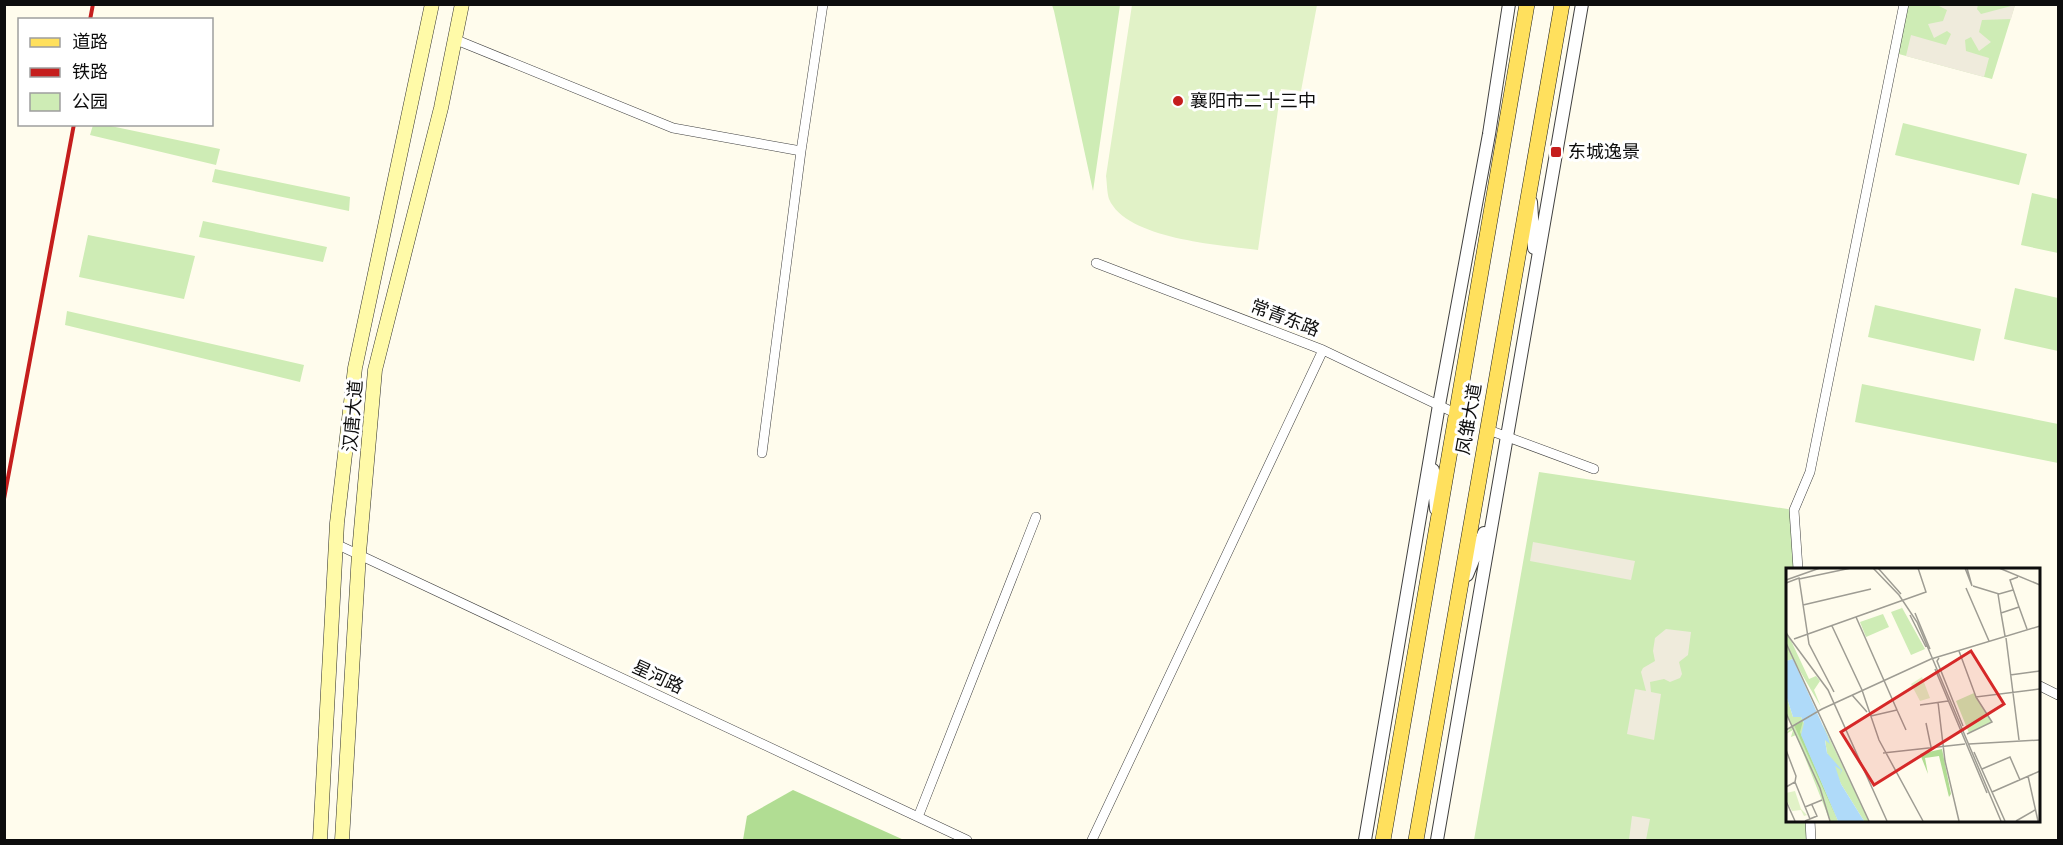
<svg xmlns="http://www.w3.org/2000/svg" width="2063" height="845" font-family="Georgia,'Noto Sans SC',serif">
<rect width="100%" height="100%" fill="#fffced"/>
<path fill="#ceecb5" d="M 1052,5 L 1120,5 L 1093,191 L 1054,11 Z
M 1904,5 L 2015,5 L 1992,79 L 1895,53 Z
M 1903,123 L 2027,154 L 2019,185 L 1895,155 Z
M 93,125 L 106,125 L 220,149 L 216,165 L 90,135 Z
M 215,169 L 350,197 L 349,211 L 212,182 Z
M 2032,193 L 2058,199 L 2058,253 L 2021,245 Z
M 203,221 L 327,247 L 323,262 L 199,237 Z
M 88,235 L 195,256 L 184,299 L 79,277 Z
M 2015,288 L 2058,298 L 2058,351 L 2004,339 Z
M 1875,305 L 1981,329 L 1974,361 L 1868,337 Z
M 67,311 L 304,365 L 300,382 L 65,325 Z
M 1862,384 L 2058,424 L 2058,463 L 1855,422 Z
M 1539,472 L 1794,510 L 1798,569 L 1787,569 L 1787,820 L 1810,820 L 1811,840 L 1474,840 Z"/>
<path fill="#b1dd93" d="M 793,790 L 904,840 L 743,840 L 747,816 Z"/>
<path fill="#e1f2c7" d="M 1132,5 L 1317,5 L 1301,91 L 1281,89 L 1258,250 C 1220,245 1126,239 1109,199 C 1107,193 1107,183 1106,176 Z"/>
<path fill="#efebdc" d="M 1955,4 L 1978,5 L 1977,9 L 1981,14 L 2015,5 L 2011,19 L 1982,20 L 1979,32 L 1991,42 L 1979,51 L 1971,37 L 1965,40 L 1966,51 L 1989,58 L 1984,77 L 1906,56 L 1911,35 L 1946,45 L 1951,34 L 1947,31 L 1934,38 L 1928,24 L 1943,21 L 1947,10 L 1937,5 Z
M 1533,542 L 1635,561 L 1631,580 L 1530,561 Z
M 1666,629 L 1691,632 L 1688,655 L 1679,662 L 1682,674 L 1680,678 L 1670,682 L 1664,679 L 1650,682 L 1651,692 L 1661,694 L 1654,740 L 1627,734 L 1635,689 L 1646,691 L 1641,672 L 1643,668 L 1655,661 L 1653,651 L 1655,638 Z
M 1632,816 L 1650,819 L 1646,840 L 1629,840 Z"/>
<g fill="none" stroke-linecap="round" stroke-linejoin="round">
<defs>
<path id="minor" d="M 454,39 L 673,128 L 801,151 L 823,4
M 1096,263 L 1323,350 L 1457,414
M 1486,429 L 1594,469
M 762,453 L 801,151
M 336,544 L 967,840
M 1798,569 L 1794,510 L 1810,472 L 1904,4
M 2038,685 L 2058,695
M 918,817 L 1036,517
M 1810,820 L 1811,840
M 1092,840 L 1323,350"/>
<path id="tertiary" d="M 1531,202 L 1534,248
M 1433,470 L 1436,509
M 1467,575 L 1484,533
M 1365,840 L 1439,405 L 1489,134 L 1509,4
M 1437,840 L 1582,4"/>
<path id="secondary" d="M 320,840 L 337,523 L 355,368 L 432,4
M 342,840 L 359,553 L 375,370 L 441,108 L 462,4"/>
<path id="primary" d="M 1383,840 L 1527,4
M 1416,840 L 1562,4"/>
</defs>
<use href="#minor" stroke="#404040" stroke-width="10"/>
<use href="#tertiary" stroke="#404040" stroke-width="14"/>
<use href="#secondary" stroke="#2f2f2f" stroke-width="15"/>
<use href="#primary" stroke="#1e1e1e" stroke-width="16"/>
<use href="#minor" stroke="#fff" stroke-width="9"/>
<use href="#tertiary" stroke="#fff" stroke-width="12"/>
<use href="#secondary" stroke="#fffaa8" stroke-width="14"/>
<use href="#primary" stroke="#ffe05d" stroke-width="15"/>
<path stroke="#c51e1d" stroke-width="4" d="M 90,20 L 93,4
M 4,499 L 74,124"/>
</g>
<g fill="#c51e1d" stroke="#fff" stroke-width="2">
<circle cx="1178" cy="101" r="6"/>
<rect x="1550" y="146" width="12" height="12" rx="3"/>
</g>
<g text-anchor="middle" stroke-width="6" stroke-linejoin="round" paint-order="stroke">
<g font-size="18" fill="#0d0d0d" stroke="#fff" text-anchor="start">
<text x="1190" y="107">襄阳市二十三中</text>
<text x="1568" y="158">东城逸景</text>
</g>
<g font-size="18" fill="#0d0d0d" stroke="#fff">
<text transform="translate(1285 318) rotate(21)" y="6">常青东路</text>
<text transform="translate(353 416) rotate(-85)" y="6">汉唐大道</text>
<text transform="translate(1469 419) rotate(-80)" y="6">凤雏大道</text>
<text transform="translate(658 677) rotate(25)" y="6">星河路</text>
</g>
</g>
<g transform="translate(1786 568)">
<rect width="254" height="254" fill="#fffced"/>
<path d="M 114,36 L 139,81 L 125,87 L 105,44 L 116,40 ZM 97,46 L 103,59 L 80,69 L 74,54 ZM 0,62 L 23,111 L 30,108 L 34,113 L 28,122 L 35,139 L 7,91 L 0,93 ZM 188,125 L 206,154 L 183,165 L 170,133 ZM 0,127 L 7,149 L 15,149 L 18,155 L 25,189 L 52,253 L 44,253 L 10,167 L 5,169 L 7,162 L 0,166 L 6,158 L 0,145 ZM 37,157 L 83,253 L 78,253 L 55,216 L 41,185 Z" fill="#ceecb5"/>
<path d="M 17,153 L 14,164 L 52,253 L 8,157 ZM 156,181 L 165,226 L 163,229 L 153,188 L 139,190 L 142,206 L 134,186 Z" fill="#b1dd93"/>
<path d="M 136,109 L 144,130 L 134,133 L 125,116 ZM 9,223 L 15,241 L 21,247 L 18,248 L 15,242 L 6,243 L 0,231 L 0,225 Z" fill="#e1f2c7"/>
<path d="M 7,91 L 42,169 L 44,176 L 39,172 L 41,185 L 56,202 L 54,207 L 55,202 L 49,198 L 55,216 L 78,253 L 52,253 L 15,167 L 18,155 L 15,149 L 7,149 L 0,127 L 0,93 Z" fill="#afdaf9"/>
<path fill="none" stroke="#9e9c93" stroke-width="1.5" d="M 87,0 L 113,27 L 131,54 L 215,253M 92,0 L 115,26M 179,0 L 186,18 L 181,0M 213,0 L 254,17M 232,9 L 224,12 L 233,39M 13,11 L 65,0M 0,12 L 34,0M 0,15 L 13,10 L 23,76 L 48,124M 187,18 L 213,26 L 227,22M 180,20 L 203,73M 212,26 L 215,45M 17,37 L 85,21M 129,45 L 144,81M 124,47 L 140,79M 70,49 L 111,142 L 85,148M 46,58 L 76,122 L 93,172 L 137,253M 0,65 L 42,122 L 101,253M 219,68 L 215,45 L 233,39 L 241,61M 220,70 L 233,172M 8,71 L 140,24 L 132,0M 0,75 L 83,253M 173,83 L 190,129 L 253,121M 153,90 L 151,93 L 177,158M 149,101 L 201,225M 224,107 L 254,103M 66,127 L 81,144M 152,134 L 159,193 L 173,253M 134,137 L 162,133M 111,142 L 120,162M 0,145 L 34,220 L 44,253M 140,155 L 145,179M 0,162 L 36,141 L 145,91 L 254,58M 181,166 L 206,154 L 190,129M 183,176 L 254,172M 0,182 L 10,208 L 9,214 L 0,219M 188,184 L 219,253M 97,185 L 179,176M 196,201 L 224,189 L 234,212M 242,208 L 252,253M 9,214 L 24,251M 206,224 L 254,203M 0,233 L 9,253M 19,239 L 36,232M 19,253 L 31,248 L 26,237M 230,253 L 249,242"/>
<path fill="#d62828" fill-opacity="0.15" stroke="#d62828" stroke-width="3" d="M 185,83 L 218,136 L 88,217 L 55,164 Z"/>
<rect width="254" height="254" fill="none" stroke="#0d0d0d" stroke-width="3"/>
</g>
<rect width="2063" height="845" fill="none" stroke="#0d0d0d" stroke-width="12"/>
<rect x="18" y="18" width="195" height="108" fill="#ffffff" stroke="#9e9e9e" stroke-width="1.5"/>
<rect x="30" y="38" width="30" height="9" fill="#ffe05d" stroke="#9e9e9e" stroke-width="1.5"/>
<text x="72" y="48" font-size="18" fill="#0d0d0d">道路</text>
<rect x="30" y="68" width="30" height="9" fill="#c51e1d" stroke="#9e9e9e" stroke-width="1.5"/>
<text x="72" y="78" font-size="18" fill="#0d0d0d">铁路</text>
<rect x="30" y="93" width="30" height="18" fill="#ceecb5" stroke="#9e9e9e" stroke-width="1.5"/>
<text x="72" y="108" font-size="18" fill="#0d0d0d">公园</text>
</svg>
